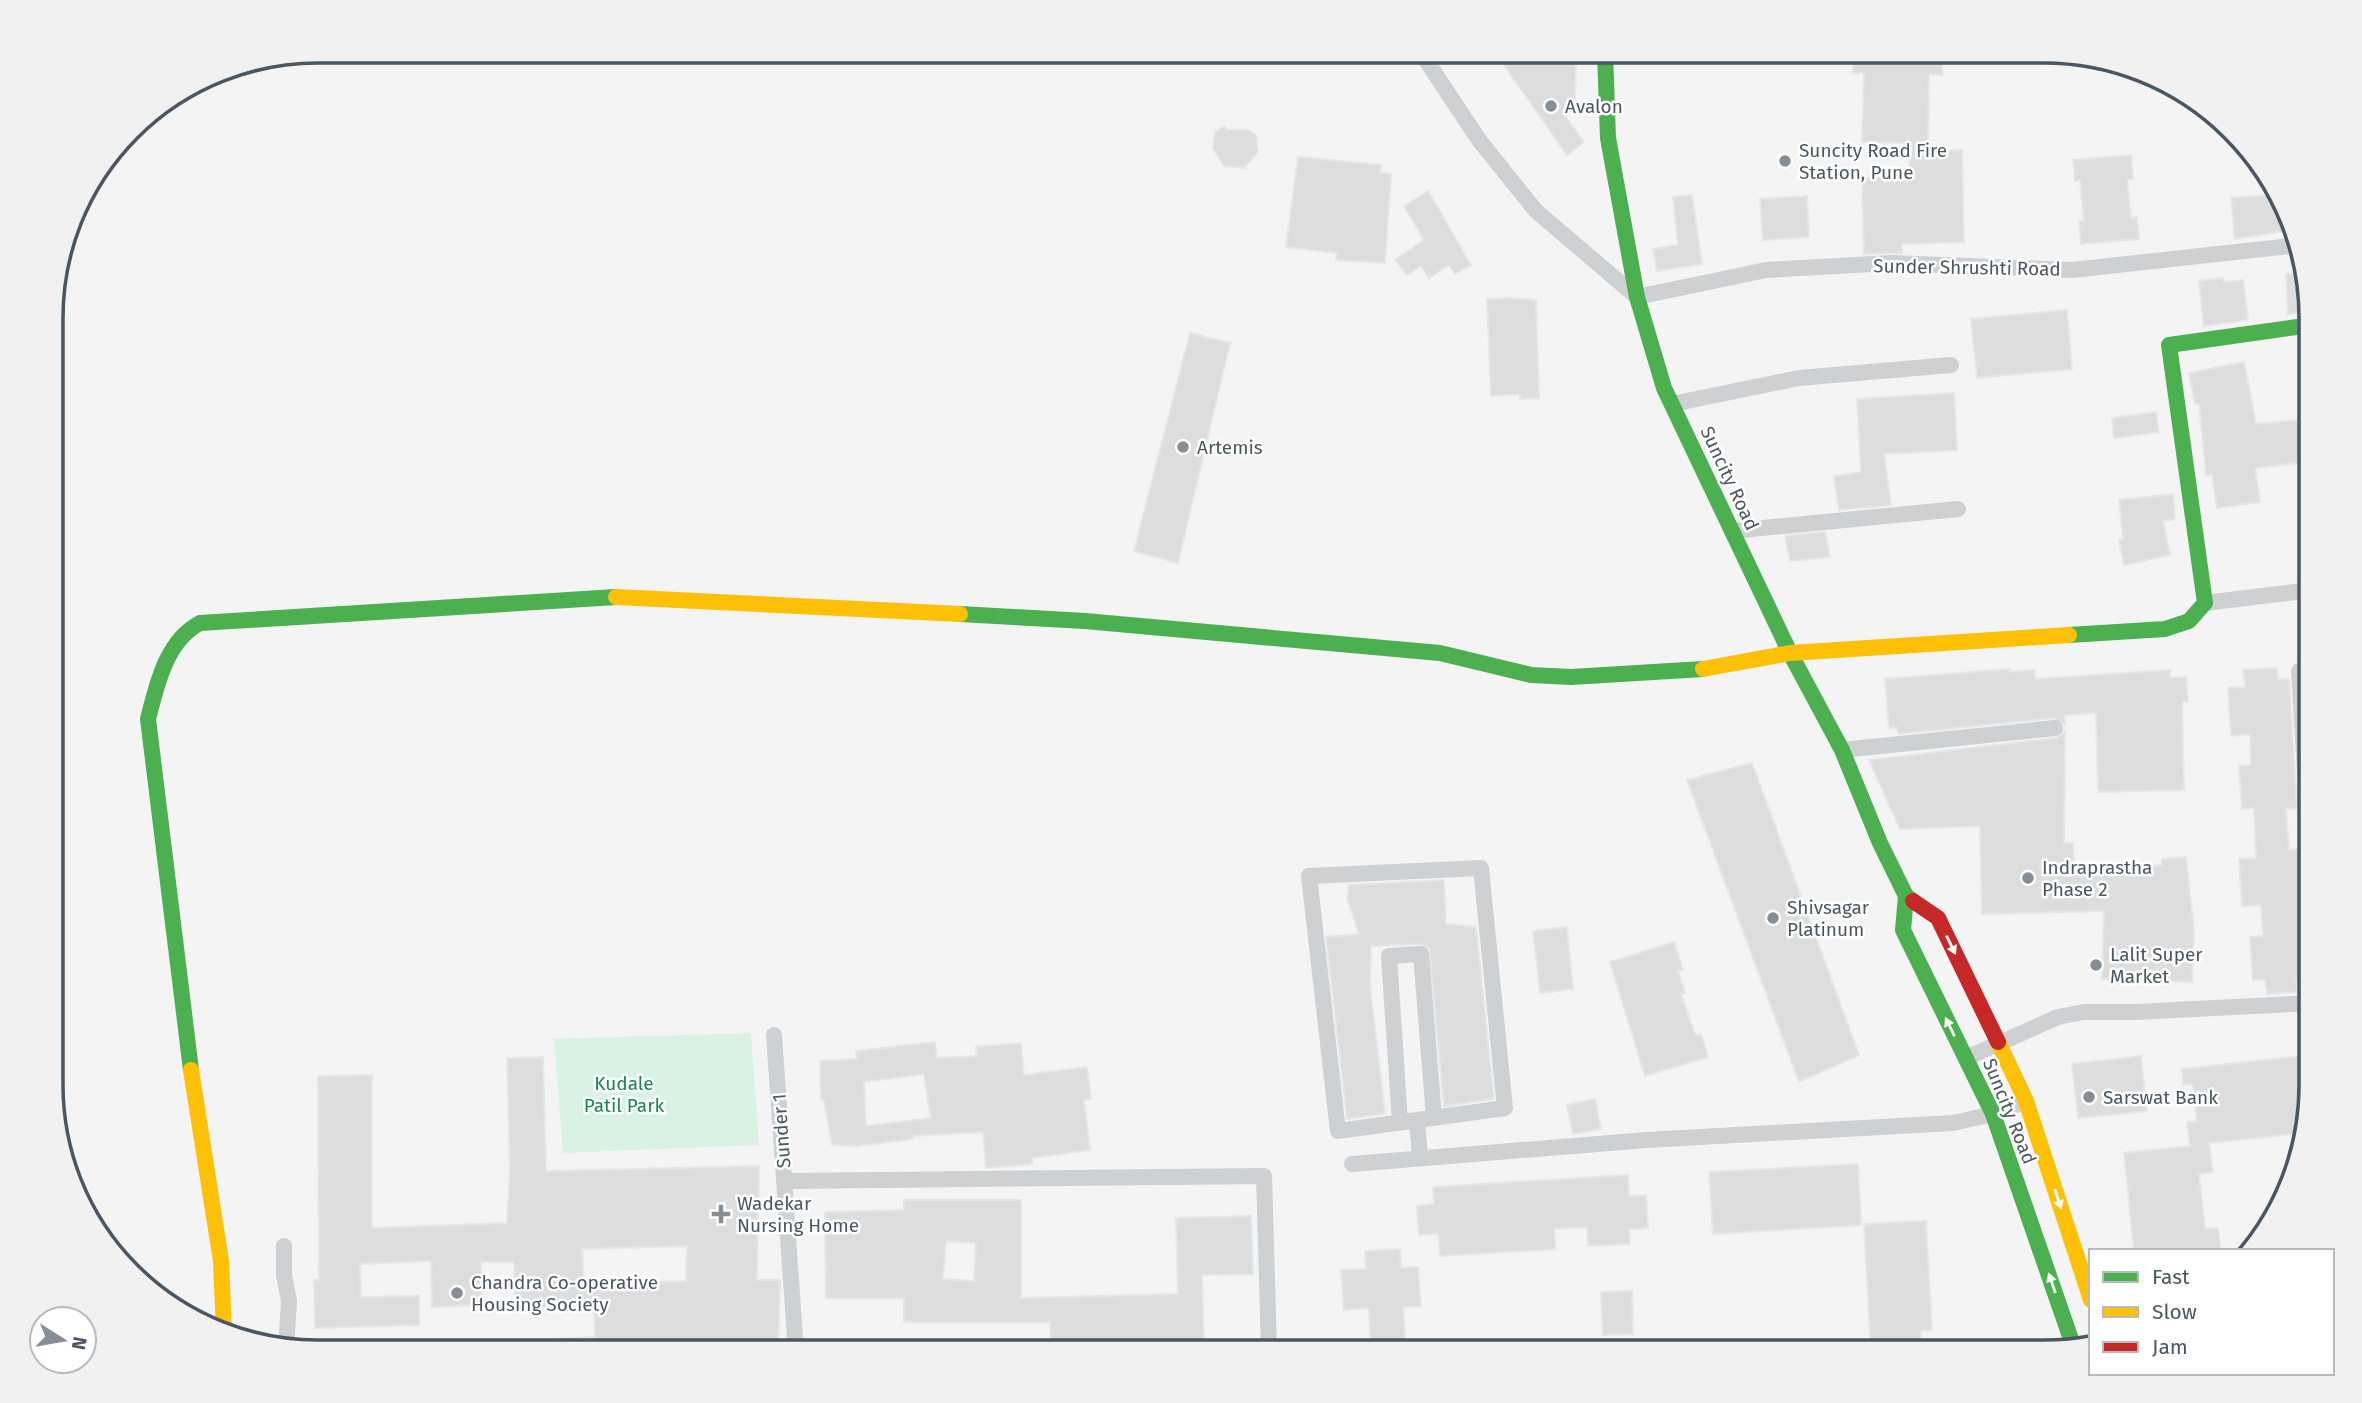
<svg xmlns="http://www.w3.org/2000/svg" width="2362" height="1403" font-family="'Fira Sans',sans-serif">
<rect width="100%" height="100%" fill="#f4f4f4"/>
<path fill="#d9f2e3" d="M 751,1033 L 759,1145 L 563,1153 L 554,1039 Z"/>
<path fill="#ddddde" stroke="#e5e6e7" stroke-width="2" fill-rule="evenodd" d="M 1494,51 L 1571,51 L 1576,64 L 1575,99 L 1562,112 L 1584,142 L 1567,155 Z
M 1853,51 L 1942,51 L 1942,75 L 1929,74 L 1928,151 L 1962,150 L 1964,242 L 1902,244 L 1902,253 L 1864,254 L 1862,178 L 1910,177 L 1909,143 L 1862,142 L 1864,73 L 1853,73 Z
M 1224,126 L 1228,130 L 1249,130 L 1256,135 L 1258,152 L 1244,168 L 1224,166 L 1213,148 L 1215,132 Z
M 2131,155 L 2133,179 L 2127,179 L 2131,218 L 2137,217 L 2139,239 L 2081,244 L 2079,221 L 2084,221 L 2083,213 L 2080,181 L 2075,181 L 2073,160 Z
M 1298,157 L 1381,165 L 1380,173 L 1391,174 L 1385,263 L 1336,260 L 1337,253 L 1286,247 Z
M 1428,191 L 1471,265 L 1455,274 L 1449,265 L 1429,278 L 1421,266 L 1407,275 L 1395,260 L 1424,240 L 1404,206 Z
M 2278,194 L 2296,229 L 2235,239 L 2231,198 Z
M 1692,195 L 1702,264 L 1657,271 L 1653,249 L 1678,245 L 1673,197 Z
M 1807,196 L 1809,237 L 1763,240 L 1760,199 Z
M 2305,273 L 2311,311 L 2288,314 L 2286,274 Z
M 2223,278 L 2224,282 L 2243,280 L 2248,320 L 2204,326 L 2199,281 Z
M 1511,298 L 1536,300 L 1539,398 L 1520,399 L 1520,394 L 1491,396 L 1487,299 Z
M 2067,310 L 2072,369 L 1977,378 L 1971,319 Z
M 1190,333 L 1230,343 L 1178,563 L 1134,551 Z
M 2244,362 L 2256,424 L 2311,419 L 2311,461 L 2255,468 L 2260,502 L 2217,508 L 2212,474 L 2206,475 L 2199,404 L 2195,404 L 2189,373 Z
M 1954,393 L 1957,450 L 1884,454 L 1891,505 L 1839,510 L 1834,476 L 1861,472 L 1857,399 Z
M 2156,412 L 2159,432 L 2114,438 L 2112,418 Z
M 2173,494 L 2175,519 L 2163,521 L 2170,555 L 2124,565 L 2119,540 L 2123,539 L 2119,500 Z
M 1825,532 L 1830,557 L 1790,561 L 1785,536 Z
M 2277,668 L 2278,679 L 2289,679 L 2297,808 L 2286,809 L 2289,850 L 2299,849 L 2309,979 L 2296,979 L 2297,992 L 2267,994 L 2265,979 L 2253,980 L 2250,937 L 2263,936 L 2261,905 L 2242,906 L 2239,859 L 2256,858 L 2254,808 L 2242,809 L 2239,766 L 2251,765 L 2250,734 L 2231,736 L 2228,688 L 2245,687 L 2243,670 Z
M 2009,669 L 2009,672 L 2034,670 L 2035,679 L 2170,670 L 2170,678 L 2186,677 L 2188,702 L 2182,702 L 2184,790 L 2098,792 L 2096,713 L 2065,715 L 2065,725 L 2054,718 L 1898,734 L 1897,727 L 1889,728 L 1885,679 Z
M 2065,731 L 2064,843 L 2073,843 L 2074,868 L 2128,863 L 2129,869 L 2162,865 L 2162,859 L 2186,857 L 2194,930 L 2192,982 L 2102,979 L 2104,911 L 1982,914 L 1980,826 L 1900,829 L 1869,760 L 2056,738 Z
M 1752,763 L 1859,1055 L 1799,1082 L 1687,780 Z
M 1444,880 L 1446,924 L 1476,927 L 1494,1099 L 1444,1106 L 1429,948 L 1420,944 L 1371,946 L 1370,985 L 1385,1114 L 1347,1119 L 1326,937 L 1359,934 L 1347,898 L 1349,885 Z
M 1567,927 L 1573,989 L 1540,993 L 1533,931 Z
M 1674,942 L 1683,970 L 1678,971 L 1685,993 L 1681,994 L 1695,1035 L 1701,1034 L 1708,1057 L 1645,1076 L 1610,962 Z
M 935,1042 L 937,1058 L 977,1056 L 976,1047 L 1021,1043 L 1024,1075 L 1087,1067 L 1091,1099 L 1084,1100 L 1090,1150 L 1032,1158 L 1032,1164 L 986,1168 L 983,1132 L 913,1136 L 913,1139 L 856,1146 L 832,1145 L 824,1100 L 821,1100 L 820,1061 L 857,1059 L 856,1051 ZM 924,1074 L 931,1118 L 866,1126 L 864,1082 Z
M 2311,1055 L 2311,1075 L 2303,1076 L 2307,1114 L 2301,1133 L 2209,1143 L 2213,1172 L 2199,1174 L 2205,1229 L 2218,1228 L 2221,1251 L 2134,1251 L 2124,1153 L 2190,1146 L 2187,1122 L 2197,1121 L 2193,1084 L 2183,1085 L 2182,1069 Z
M 2141,1056 L 2147,1111 L 2078,1118 L 2072,1064 Z
M 543,1057 L 546,1171 L 759,1166 L 757,1280 L 780,1280 L 778,1352 L 555,1352 L 555,1339 L 595,1337 L 594,1304 L 516,1309 L 514,1262 L 481,1262 L 482,1305 L 432,1307 L 431,1261 L 360,1264 L 361,1297 L 419,1296 L 419,1325 L 315,1328 L 314,1280 L 319,1280 L 318,1076 L 372,1075 L 372,1228 L 507,1223 L 510,1169 L 507,1058 ZM 687,1246 L 686,1281 L 584,1284 L 582,1249 Z
M 1595,1099 L 1601,1129 L 1573,1134 L 1567,1105 Z
M 1858,1164 L 1861,1225 L 1713,1234 L 1709,1172 Z
M 1628,1175 L 1629,1196 L 1646,1195 L 1648,1228 L 1629,1229 L 1630,1244 L 1588,1246 L 1587,1227 L 1554,1229 L 1556,1249 L 1440,1256 L 1438,1233 L 1419,1235 L 1417,1206 L 1434,1204 L 1433,1187 Z
M 904,1200 L 1021,1200 L 1021,1298 L 1178,1294 L 1176,1218 L 1251,1216 L 1253,1274 L 1202,1275 L 1204,1349 L 1051,1352 L 1050,1322 L 904,1322 L 904,1298 L 826,1298 L 825,1212 L 904,1210 ZM 946,1241 L 976,1243 L 974,1281 L 943,1279 Z
M 1926,1221 L 1932,1330 L 1921,1330 L 1922,1352 L 1871,1352 L 1864,1224 Z
M 1400,1249 L 1401,1268 L 1418,1267 L 1421,1306 L 1403,1307 L 1406,1352 L 1371,1352 L 1369,1308 L 1344,1310 L 1341,1270 L 1366,1269 L 1365,1251 Z
M 1632,1291 L 1633,1334 L 1603,1335 L 1601,1292 Z"/>
<g fill="none" stroke-linecap="round" stroke-linejoin="round">
<path stroke="#ced0d2" stroke-width="16" d="M 1420,51 L 1479,140 L 1536,211 L 1637,297 L 1766,270 L 1891,263 L 2072,270 L 2300,245
M 1672,404 L 1799,378 L 1951,365
M 1732,531 L 1958,509
M 2205,603 L 2311,590
M 2299,671 L 2311,871
M 1842,750 L 2055,728
M 1481,868 L 1505,1108 L 1338,1131 L 1309,876 Z
M 774,1035 L 796,1352
M 1966,1058 L 2058,1017 L 2084,1012 L 2136,1012 L 2311,1003
M 1417,1121 L 1420,1157
M 1400,1123 L 1389,956 L 1421,954 L 1434,1118
M 1352,1164 L 1647,1140 L 1953,1123 L 1993,1114 L 2026,1101
M 785,1181 L 1264,1176 L 1269,1352
M 284,1246 L 284,1275 L 289,1301 L 286,1348"/>
<path stroke="#4caf50" stroke-width="16" d="M 1605,51 L 1608,138 L 1637,297 L 1664,388 L 1790,653 L 1842,750 L 1880,843 L 1906,896 L 1913,901
M 960,614 L 1085,621 L 1440,653 L 1531,675 L 1571,677 L 1703,669
M 2069,635 L 2165,629 L 2189,621 L 2205,603 L 2169,345 L 2311,325
M 1906,896 L 1903,930 L 1993,1114 L 2074,1348
M 191,1070 L 148,719 C 157,684 166,641 200,623 L 616,597"/>
<path stroke="#ffc107" stroke-width="16" d="M 616,597 L 960,614
M 1703,669 L 1790,653 L 2069,635
M 1998,1042 L 2026,1101 L 2091,1300
M 191,1070 L 221,1261 L 224,1333"/>
<path stroke="#c62828" stroke-width="16" d="M 1913,901 L 1938,918 L 1998,1042"/>
</g>
<defs><path id="oneway-solid" d="M-6-.8H1V-3.2L6.5 0L1 3.2V.8H-6Z" transform="scale(1.75)"/></defs>
<g fill="#f6fbf6">
<use href="#oneway-solid" transform="translate(1951 945) rotate(64)"/>
<use href="#oneway-solid" transform="translate(1950 1027) rotate(-116)"/>
<use href="#oneway-solid" transform="translate(2058 1199) rotate(72)"/>
<use href="#oneway-solid" transform="translate(2052 1283) rotate(-109)"/>
</g>
<g fill="#868d94" stroke="#fff" stroke-width="2.5">
<circle cx="1551" cy="106" r="7"/>
<circle cx="1785" cy="161" r="7"/>
<circle cx="1183" cy="447" r="7"/>
<circle cx="2028" cy="878" r="7"/>
<circle cx="1773" cy="918" r="7"/>
<circle cx="2096" cy="965" r="7"/>
<circle cx="2089" cy="1097" r="7"/>
<path d="M717.5 1203.5h7v7h7v7h-7v7h-7v-7h-7v-7h7z"/>
<circle cx="457" cy="1293" r="7"/>
</g>
<g text-anchor="middle" stroke-width="5" stroke-linejoin="round" paint-order="stroke">
<g font-size="19" fill="#4a5661" stroke="#fff" text-anchor="start">
<text x="1565" y="113">Avalon</text>
<text x="1799" y="157">Suncity Road Fire<tspan x="1799" dy="22">Station, Pune</tspan></text>
<text x="1197" y="454">Artemis</text>
<text x="2042" y="874">Indraprastha<tspan x="2042" dy="22">Phase 2</tspan></text>
<text x="1787" y="914">Shivsagar<tspan x="1787" dy="22">Platinum</tspan></text>
<text x="2110" y="961">Lalit Super<tspan x="2110" dy="22">Market</tspan></text>
<text x="2103" y="1104">Sarswat Bank</text>
<text x="737" y="1210">Wadekar<tspan x="737" dy="22">Nursing Home</tspan></text>
<text x="471" y="1289">Chandra Co-operative<tspan x="471" dy="22">Housing Society</tspan></text>
</g>
<g font-size="19" fill="#4a5661" stroke="#fff">
<text transform="translate(1967 267) rotate(1)" y="7">Sunder Shrushti Road</text>
<text transform="translate(1730 478) rotate(65)" y="7">Suncity Road</text>
<text transform="translate(2010 1111) rotate(68)" y="7">Suncity Road</text>
<text transform="translate(781 1131) rotate(-94)" y="7">Sunder 1</text>
</g>
<g font-size="19" fill="#17864f" stroke="#fff">
<text x="624" y="1090">Kudale<tspan x="624" dy="22">Patil Park</tspan></text>
</g>
</g>
<path d="M0 0H2362V1403H0ZM318 63H2044A255 255 0 0 1 2299 318V1085A255 255 0 0 1 2044 1340H318A255 255 0 0 1 63 1085V318A255 255 0 0 1 318 63Z" fill="#f1f1f2" fill-rule="evenodd"/>
<path fill="none" stroke="#4a5661" stroke-width="3.5" d="M318 63H2044A255 255 0 0 1 2299 318V1085A255 255 0 0 1 2044 1340H318A255 255 0 0 1 63 1085V318A255 255 0 0 1 318 63Z"/>
<rect x="2089" y="1249" width="245" height="126" fill="#ffffff" stroke="#b7bbc0" stroke-width="2"/>
<rect x="2103" y="1272" width="35" height="10" fill="#4caf50" stroke="#b7bbc0" stroke-width="2"/>
<text x="2152" y="1284" font-size="21" fill="#4a5661">Fast</text>
<rect x="2103" y="1307" width="35" height="10" fill="#ffc107" stroke="#b7bbc0" stroke-width="2"/>
<text x="2152" y="1319" font-size="21" fill="#4a5661">Slow</text>
<rect x="2103" y="1342" width="35" height="10" fill="#c62828" stroke="#b7bbc0" stroke-width="2"/>
<text x="2152" y="1354" font-size="21" fill="#4a5661">Jam</text>
<g transform="translate(63 1340) rotate(101)"><circle r="33" fill="#ffffff" stroke="#b7bbc0" stroke-width="2"/>
<path d="M0-5L12 26L0 18L-12 26Z" fill="#868d94"/>
<text y="-10" font-size="19" font-weight="bold" text-anchor="middle" fill="#4a5661">N</text>
</g>
</svg>
